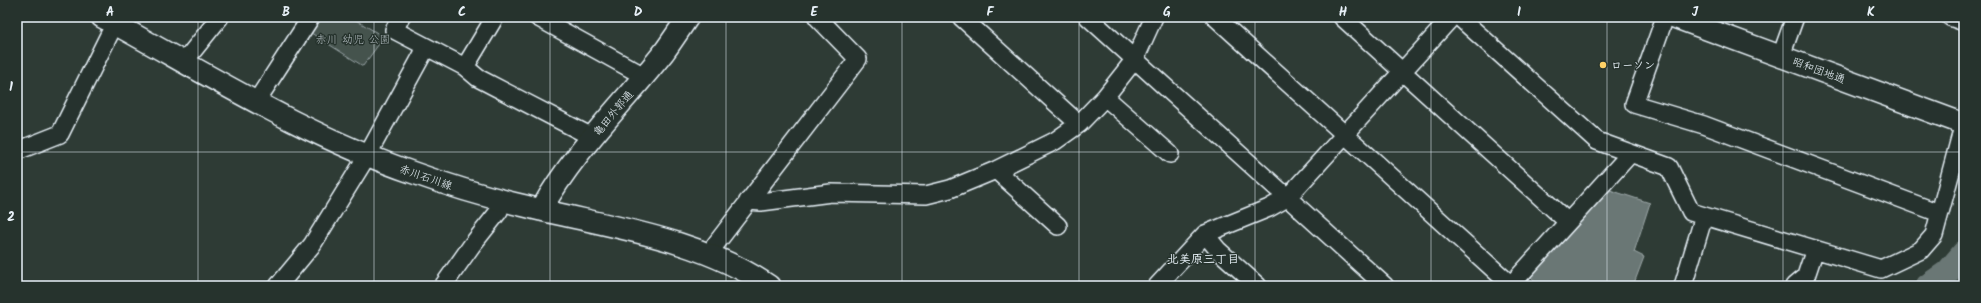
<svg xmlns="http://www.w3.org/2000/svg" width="1981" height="303" font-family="Kalam,'Klee One',sans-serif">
<rect width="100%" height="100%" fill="#2e3b35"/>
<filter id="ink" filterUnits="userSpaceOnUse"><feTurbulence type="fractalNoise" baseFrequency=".025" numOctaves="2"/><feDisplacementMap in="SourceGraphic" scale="8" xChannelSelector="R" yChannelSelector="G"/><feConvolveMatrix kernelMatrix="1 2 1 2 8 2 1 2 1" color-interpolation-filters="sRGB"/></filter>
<g filter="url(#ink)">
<path fill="#45524e" stroke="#96a2a3" d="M 319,17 L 355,17 L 354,19 L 384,37 L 363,66 L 308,31 Z"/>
<path fill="#6b7775" stroke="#9da8a9" d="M 1610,190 L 1650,203 L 1634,252 L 1644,257 L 1633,286 L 1540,286 L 1531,277 Z"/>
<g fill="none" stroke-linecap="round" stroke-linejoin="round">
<path stroke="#6b7775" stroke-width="25" d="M 1928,286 L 1948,272 L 1964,253"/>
<defs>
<path id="minor" d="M 401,17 L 394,30 L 465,67 L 478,78 L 592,137
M 537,17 L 644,76
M 961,17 L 1079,124
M 1088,17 L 1385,286
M 1215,17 L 1511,285
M 1342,17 L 1568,222
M 1459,17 L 1597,141 L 1669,167 L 1691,212 L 1881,269 L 1921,250 L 1934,235 L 1964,123
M 1665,17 L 1634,104 L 1704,125 L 1939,213
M 1950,17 L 1964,22
M 1781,56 L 1795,17
M 184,62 L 220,17
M 465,67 L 495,17
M 1105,97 L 1170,154
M 256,102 L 311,17
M 17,151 L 60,134 L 118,17
M 996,170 L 1058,226
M 748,201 L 761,202 L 831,193 L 926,195 L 950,189 L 996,170 L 1055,141 L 1079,124 L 1105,97 L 1135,59 L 1154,17
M 1205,234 L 1218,250 L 1258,286
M 715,245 L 858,59 L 817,17
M 278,286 L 312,245 L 367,156 L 426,48
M 443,286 L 472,245 L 499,211
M 1157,286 L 1205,234 L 1269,208 L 1287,198 L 1452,17
M 1510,286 L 1630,154
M 1683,286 L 1704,216
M 1794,286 L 1806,276 L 1815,249"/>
<path id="tertiary" d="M 102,17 C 204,72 303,135 414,173 C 450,186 487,197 525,206 C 607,227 698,237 769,286
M 1674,17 L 1964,124
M 541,210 C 573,152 623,104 664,52 C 672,41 680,29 688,17"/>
</defs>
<use href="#minor" stroke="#e8f1f8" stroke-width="20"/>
<use href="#tertiary" stroke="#e8f1f8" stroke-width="24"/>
<use href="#minor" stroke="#26332d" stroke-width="17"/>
<use href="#tertiary" stroke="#26332d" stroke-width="21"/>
</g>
</g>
<path fill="none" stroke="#e8f1f8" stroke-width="1" stroke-opacity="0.55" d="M 198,17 L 198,286M 374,17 L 374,286M 550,17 L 550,286M 726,17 L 726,286M 902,17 L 902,286M 1079,17 L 1079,286M 1255,17 L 1255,286M 1431,17 L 1431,286M 1607,17 L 1607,286M 1783,17 L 1783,286M 17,152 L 1964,152"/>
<circle fill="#ffd166" stroke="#26332d" stroke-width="1.5" cx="1603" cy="65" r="4"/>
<g text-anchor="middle" stroke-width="3" stroke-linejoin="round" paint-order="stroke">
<g font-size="11" fill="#afb9bc" stroke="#26332d">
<text x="353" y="43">赤川 幼児 公園</text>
</g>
<g font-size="11" font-weight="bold" fill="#e8f1f8" stroke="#26332d" text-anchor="start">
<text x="1611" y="69">ローソン</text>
</g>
<g font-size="11" fill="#e8f1f8" stroke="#26332d">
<text transform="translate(1819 70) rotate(20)" y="4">昭和団地通</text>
<text transform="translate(613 113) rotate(-50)" y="4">亀田外郭通</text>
<text transform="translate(426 177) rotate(19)" y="4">赤川石川線</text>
</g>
<g font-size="12" font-weight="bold" fill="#e8f1f8" stroke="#26332d">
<text x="1203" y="263">北美原三丁目</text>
</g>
</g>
<rect width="1981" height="303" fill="none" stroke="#26332d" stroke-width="44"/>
<rect x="22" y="22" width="1937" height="259" fill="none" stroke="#e8f1f8" stroke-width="1.5"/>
<g font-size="13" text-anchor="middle" font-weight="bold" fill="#e8f1f8">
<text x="110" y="16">A</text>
<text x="286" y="16">B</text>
<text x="462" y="16">C</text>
<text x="638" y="16">D</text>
<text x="814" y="16">E</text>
<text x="990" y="16">F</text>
<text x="1167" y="16">G</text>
<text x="1343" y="16">H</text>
<text x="1519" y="16">I</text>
<text x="1695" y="16">J</text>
<text x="1871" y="16">K</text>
<text x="11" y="91">1</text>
<text x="11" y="221">2</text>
</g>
</svg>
